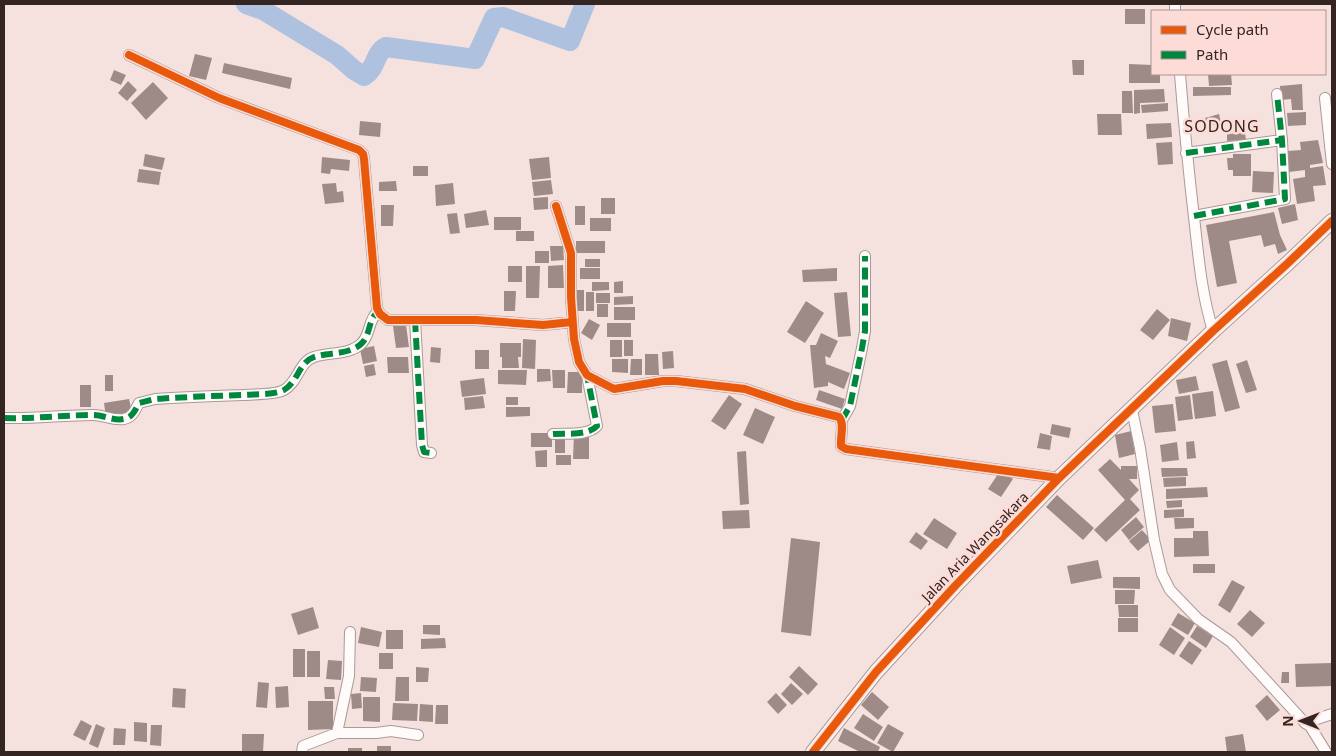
<svg xmlns="http://www.w3.org/2000/svg" width="1336" height="756" font-family="'Noto Sans',sans-serif">
<rect width="100%" height="100%" fill="#f5e2df"/>
<g fill="none" stroke-linecap="round" stroke-linejoin="round">
<path stroke="#aec2e0" stroke-width="20" d="M 246,4 L 263,10 L 337,55 L 354,70 L 364,76 C 377,68 374,53 386,47 L 475,59 L 494,18 L 503,17 L 570,41 L 585,4"/>
</g>
<path fill="#9e8b88" d="M 1125,9 L 1145,9 L 1145,24 L 1125,24 Z
M 195,54 L 212,58 L 206,80 L 189,76 Z
M 1072,60 L 1084,60 L 1084,75 L 1073,75 Z
M 224,63 L 292,78 L 290,89 L 222,73 Z
M 1129,64 L 1152,65 L 1152,74 L 1160,74 L 1160,83 L 1129,83 Z
M 114,70 L 126,75 L 121,85 L 110,80 Z
M 1208,74 L 1231,74 L 1232,85 L 1209,86 Z
M 128,81 L 137,90 L 127,101 L 118,93 Z
M 153,82 L 168,98 L 146,120 L 131,103 Z
M 1302,84 L 1303,110 L 1292,110 L 1291,99 L 1281,100 L 1280,86 Z
M 1193,87 L 1231,87 L 1231,95 L 1193,96 Z
M 1164,89 L 1165,102 L 1140,103 L 1140,113 L 1134,114 L 1134,90 Z
M 1122,91 L 1132,91 L 1133,113 L 1122,113 Z
M 1168,103 L 1168,111 L 1142,113 L 1141,105 Z
M 1306,112 L 1306,125 L 1288,126 L 1287,113 Z
M 1097,114 L 1121,114 L 1122,135 L 1098,135 Z
M 1219,114 L 1221,123 L 1208,126 L 1205,118 Z
M 360,121 L 381,123 L 380,137 L 359,135 Z
M 1171,123 L 1172,137 L 1147,139 L 1146,124 Z
M 1245,133 L 1246,140 L 1227,141 L 1227,134 Z
M 1318,140 L 1323,163 L 1310,165 L 1310,168 L 1323,166 L 1326,185 L 1313,186 L 1315,201 L 1297,204 L 1293,179 L 1305,177 L 1305,170 L 1289,172 L 1287,151 L 1301,150 L 1300,142 Z
M 1172,142 L 1173,164 L 1158,165 L 1156,143 Z
M 145,154 L 165,158 L 162,170 L 143,166 Z
M 1233,154 L 1251,154 L 1251,176 L 1233,176 L 1233,170 L 1228,170 L 1227,158 L 1233,158 Z
M 322,157 L 350,160 L 349,171 L 331,169 L 330,174 L 321,173 Z
M 549,157 L 551,178 L 532,180 L 529,159 Z
M 413,166 L 428,166 L 428,176 L 413,176 Z
M 139,169 L 161,172 L 159,185 L 137,182 Z
M 1253,171 L 1274,172 L 1273,193 L 1252,192 Z
M 551,180 L 553,194 L 534,196 L 532,182 Z
M 396,181 L 397,191 L 379,191 L 379,182 Z
M 336,183 L 337,192 L 343,191 L 344,202 L 325,204 L 322,184 Z
M 453,183 L 455,204 L 436,206 L 435,185 Z
M 548,197 L 548,209 L 534,210 L 533,198 Z
M 601,198 L 615,198 L 615,214 L 601,214 Z
M 1295,204 L 1298,220 L 1282,224 L 1278,208 Z
M 381,205 L 394,205 L 393,226 L 381,226 Z
M 575,206 L 585,206 L 585,225 L 575,225 Z
M 486,210 L 489,225 L 466,228 L 464,214 Z
M 1274,212 L 1280,235 L 1287,250 L 1278,254 L 1275,244 L 1264,247 L 1261,235 L 1229,241 L 1237,283 L 1217,287 L 1206,225 Z
M 457,213 L 460,233 L 450,234 L 447,214 Z
M 494,217 L 521,217 L 521,230 L 494,230 Z
M 590,218 L 611,218 L 611,231 L 590,231 Z
M 516,231 L 534,231 L 534,241 L 516,241 Z
M 576,241 L 605,241 L 605,253 L 576,253 Z
M 550,246 L 563,246 L 564,260 L 551,261 Z
M 535,251 L 549,251 L 549,263 L 535,263 Z
M 585,259 L 600,259 L 600,267 L 585,267 Z
M 563,265 L 564,288 L 548,288 L 548,266 Z
M 508,266 L 522,266 L 522,282 L 508,282 Z
M 526,266 L 540,266 L 539,298 L 526,298 Z
M 580,268 L 600,268 L 600,279 L 580,279 Z
M 837,268 L 837,281 L 803,282 L 802,270 Z
M 623,281 L 623,293 L 614,293 L 614,282 Z
M 592,282 L 609,282 L 609,290 L 592,291 Z
M 575,290 L 584,290 L 584,311 L 575,311 Z
M 504,291 L 516,291 L 515,311 L 504,311 Z
M 586,292 L 594,292 L 594,311 L 586,311 Z
M 847,292 L 851,336 L 838,337 L 834,293 Z
M 596,293 L 610,293 L 610,303 L 596,303 Z
M 633,296 L 633,304 L 614,305 L 614,297 Z
M 806,301 L 824,313 L 805,343 L 787,332 Z
M 597,304 L 608,304 L 608,317 L 597,317 Z
M 614,307 L 635,307 L 635,320 L 614,320 Z
M 1157,309 L 1170,320 L 1153,340 L 1140,330 Z
M 1171,318 L 1191,323 L 1187,341 L 1168,336 Z
M 589,319 L 600,325 L 592,340 L 581,333 Z
M 607,323 L 631,323 L 631,337 L 607,337 Z
M 406,325 L 409,347 L 396,348 L 393,326 Z
M 821,333 L 838,341 L 830,358 L 825,356 L 826,364 L 850,373 L 844,389 L 828,382 L 828,386 L 814,388 L 810,345 L 816,345 Z
M 523,339 L 536,340 L 535,369 L 522,368 Z
M 610,340 L 622,340 L 622,357 L 610,357 Z
M 624,340 L 633,340 L 633,356 L 624,356 Z
M 500,343 L 521,343 L 521,357 L 518,357 L 519,368 L 502,368 L 502,357 L 516,357 L 500,357 Z
M 374,346 L 377,361 L 363,364 L 360,349 Z
M 431,347 L 441,348 L 440,363 L 430,362 Z
M 475,350 L 489,350 L 489,369 L 475,369 Z
M 673,351 L 674,368 L 663,369 L 662,352 Z
M 645,354 L 658,354 L 659,375 L 645,375 Z
M 387,357 L 408,357 L 409,373 L 388,373 Z
M 612,359 L 628,359 L 628,373 L 612,372 Z
M 631,359 L 642,359 L 642,375 L 630,375 Z
M 1227,360 L 1240,408 L 1225,412 L 1212,364 Z
M 1247,360 L 1257,390 L 1246,393 L 1236,364 Z
M 374,364 L 376,375 L 366,377 L 364,366 Z
M 537,369 L 550,369 L 551,381 L 537,382 Z
M 498,370 L 527,370 L 526,385 L 498,384 Z
M 552,370 L 565,370 L 565,388 L 553,388 Z
M 568,372 L 582,372 L 582,393 L 567,393 Z
M 105,375 L 113,375 L 113,391 L 105,391 Z
M 1196,376 L 1199,390 L 1179,394 L 1176,380 Z
M 484,378 L 486,394 L 462,397 L 460,381 Z
M 80,385 L 91,385 L 91,407 L 80,407 Z
M 819,390 L 845,399 L 842,409 L 816,400 Z
M 1213,391 L 1216,416 L 1195,419 L 1192,394 Z
M 729,395 L 742,404 L 725,430 L 711,421 Z
M 1190,395 L 1193,419 L 1178,421 L 1175,397 Z
M 483,396 L 485,408 L 465,410 L 464,398 Z
M 506,397 L 518,397 L 518,405 L 506,405 Z
M 129,399 L 132,413 L 106,417 L 104,403 Z
M 1173,404 L 1176,431 L 1155,433 L 1152,406 Z
M 506,407 L 530,407 L 530,416 L 506,417 Z
M 755,408 L 775,417 L 763,444 L 743,435 Z
M 1052,424 L 1071,428 L 1069,438 L 1050,434 Z
M 1131,431 L 1135,454 L 1119,458 L 1115,435 Z
M 531,433 L 552,433 L 552,447 L 531,447 Z
M 574,433 L 589,433 L 589,459 L 573,459 Z
M 1040,433 L 1052,436 L 1050,450 L 1037,448 Z
M 555,435 L 565,435 L 565,453 L 555,453 Z
M 1194,441 L 1196,458 L 1187,459 L 1186,442 Z
M 1177,442 L 1179,460 L 1162,462 L 1160,445 Z
M 547,450 L 547,467 L 536,467 L 535,451 Z
M 746,451 L 749,504 L 740,505 L 737,452 Z
M 556,455 L 571,455 L 571,465 L 556,465 Z
M 1110,459 L 1121,470 L 1121,466 L 1137,466 L 1137,479 L 1129,479 L 1139,490 L 1130,499 L 1140,510 L 1106,542 L 1094,530 L 1125,500 L 1098,470 Z
M 1161,468 L 1187,468 L 1188,476 L 1162,477 Z
M 1000,471 L 1013,479 L 1001,497 L 988,489 Z
M 1186,477 L 1186,486 L 1164,487 L 1163,478 Z
M 1207,487 L 1208,497 L 1166,499 L 1166,489 Z
M 1057,495 L 1094,528 L 1083,540 L 1046,507 Z
M 1182,500 L 1182,507 L 1167,508 L 1166,501 Z
M 1184,509 L 1184,517 L 1164,518 L 1164,510 Z
M 749,510 L 750,528 L 723,529 L 722,511 Z
M 1136,517 L 1144,527 L 1129,540 L 1121,530 Z
M 934,518 L 957,533 L 947,549 L 923,534 Z
M 1174,518 L 1194,518 L 1194,528 L 1175,529 Z
M 1142,530 L 1151,540 L 1138,551 L 1129,541 Z
M 1193,531 L 1208,531 L 1209,556 L 1174,557 L 1174,538 L 1193,538 Z
M 916,532 L 928,541 L 921,550 L 909,542 Z
M 791,538 L 820,542 L 811,636 L 781,632 Z
M 1098,560 L 1102,578 L 1071,584 L 1067,566 Z
M 1193,564 L 1215,564 L 1215,573 L 1193,573 Z
M 1113,577 L 1140,577 L 1140,589 L 1113,588 Z
M 1232,580 L 1245,587 L 1230,613 L 1218,605 Z
M 1115,590 L 1135,590 L 1134,604 L 1115,604 Z
M 1118,605 L 1138,605 L 1138,617 L 1119,617 Z
M 313,607 L 319,628 L 298,635 L 291,614 Z
M 1250,610 L 1265,623 L 1252,637 L 1237,624 Z
M 1178,613 L 1195,623 L 1188,635 L 1171,625 Z
M 1118,618 L 1138,618 L 1138,632 L 1118,632 Z
M 423,625 L 440,625 L 440,635 L 423,634 Z
M 1197,626 L 1213,636 L 1206,648 L 1190,637 Z
M 361,627 L 382,632 L 379,647 L 358,643 Z
M 1170,627 L 1185,638 L 1174,655 L 1159,645 Z
M 386,630 L 403,630 L 403,649 L 386,649 Z
M 445,638 L 446,648 L 421,649 L 421,639 Z
M 1189,641 L 1202,650 L 1192,665 L 1179,656 Z
M 293,649 L 305,649 L 305,677 L 293,677 Z
M 307,651 L 320,651 L 320,677 L 307,677 Z
M 379,653 L 393,653 L 393,669 L 379,669 Z
M 328,660 L 342,661 L 341,680 L 326,679 Z
M 1332,663 L 1332,686 L 1296,687 L 1295,664 Z
M 799,666 L 818,684 L 808,695 L 789,677 Z
M 416,667 L 429,668 L 428,682 L 416,682 Z
M 1282,672 L 1289,672 L 1289,683 L 1281,683 Z
M 361,677 L 377,678 L 376,692 L 360,691 Z
M 396,677 L 409,677 L 409,701 L 395,701 Z
M 258,682 L 269,683 L 267,708 L 256,707 Z
M 791,683 L 803,694 L 792,705 L 781,694 Z
M 288,686 L 289,707 L 276,708 L 275,687 Z
M 324,687 L 334,687 L 335,699 L 325,699 Z
M 173,688 L 186,689 L 185,708 L 172,707 Z
M 872,692 L 889,707 L 878,720 L 861,705 Z
M 361,693 L 362,708 L 352,709 L 351,694 Z
M 776,693 L 787,705 L 778,714 L 767,702 Z
M 1267,695 L 1280,710 L 1267,721 L 1255,706 Z
M 363,697 L 380,697 L 380,722 L 363,721 Z
M 308,701 L 333,701 L 333,729 L 308,730 Z
M 393,703 L 418,704 L 417,721 L 392,720 Z
M 420,704 L 433,705 L 433,722 L 419,721 Z
M 436,705 L 448,705 L 448,724 L 435,724 Z
M 863,714 L 883,727 L 874,741 L 854,728 Z
M 81,720 L 92,726 L 85,741 L 73,735 Z
M 134,722 L 147,723 L 147,742 L 134,741 Z
M 96,724 L 105,728 L 98,748 L 89,744 Z
M 888,724 L 904,733 L 893,752 L 877,743 Z
M 151,725 L 162,725 L 161,746 L 150,745 Z
M 114,728 L 126,729 L 125,745 L 113,745 Z
M 844,728 L 880,747 L 878,752 L 860,752 L 838,741 Z
M 242,734 L 264,734 L 263,752 L 242,752 Z
M 1243,734 L 1246,752 L 1227,752 L 1225,737 Z
M 377,746 L 391,746 L 391,752 L 377,752 Z
M 348,748 L 362,748 L 362,752 L 348,752 Z"/>
<g fill="none" stroke-linecap="round" stroke-linejoin="round">
<defs>
<path id="minor" d="M 1175,4 L 1175,11
M 129,55 L 219,98 L 359,150 L 363,154 L 364,159 L 377,308 L 380,314 L 388,320 L 476,320 L 543,325 L 572,322
M 1180,74 C 1184,125 1189,175 1195,226 C 1199,262 1202,295 1213,331
M 1325,98 L 1332,164
M 1186,153 L 1282,140
M 556,206 L 571,253 L 571,297 L 574,339 L 579,362 L 587,375 L 614,389 L 663,381 L 676,381 L 745,389 L 795,406 L 839,417 C 845,424 840,437 841,446 L 846,449 L 1059,478
M 1194,216 L 1285,199 L 1282,140 L 1277,94
M 415,320 L 422,445 L 424,452 L 431,453
M 1132,410 L 1140,448 L 1154,540 L 1162,574 L 1170,590 L 1198,619 L 1231,642 L 1305,723 L 1332,714
M 4,418 C 34,419 63,415 93,415 C 104,415 113,421 124,419 C 133,417 135,410 139,403 L 155,399 C 184,397 213,396 243,395 C 254,394 275,395 284,390 C 298,382 299,362 314,357 C 329,352 349,355 361,344 C 371,335 367,322 378,311
M 842,420 L 850,406 L 862,348 L 865,331 L 865,256
M 553,434 C 566,433 588,436 597,426 L 587,375
M 1305,723 L 1310,726 L 1326,752
M 337,733 L 349,676 L 350,632
M 302,752 L 303,746 L 337,733 L 376,733 L 391,731 L 418,735"/>
<path id="tertiary" d="M 813,752 L 876,672 L 955,586 L 1059,478 L 1213,331 L 1288,263 L 1332,221"/>
</defs>
<use href="#minor" stroke="#a99a98" stroke-width="12"/>
<use href="#tertiary" stroke="#a99a98" stroke-width="16"/>
<use href="#minor" stroke="#fefbfa" stroke-width="10"/>
<use href="#tertiary" stroke="#fefbfa" stroke-width="14"/>
<path stroke="#00873e" stroke-width="6" stroke-dasharray="12 6" stroke-linecap="butt" d="M 1186,153 L 1282,140
M 1194,216 L 1285,199 L 1282,140 L 1277,94
M 415,320 L 422,445 L 424,452 L 431,453
M 4,418 C 34,419 63,415 93,415 C 104,415 113,421 124,419 C 133,417 135,410 139,403 L 155,399 C 184,397 213,396 243,395 C 254,394 275,395 284,390 C 298,382 299,362 314,357 C 329,352 349,355 361,344 C 371,335 367,322 378,311
M 842,420 L 850,406 L 862,348 L 865,331 L 865,256
M 553,434 C 566,433 588,436 597,426 L 587,375"/>
<defs>
<path id="cycleway" d="M 129,55 L 219,98 L 359,150 L 363,154 L 364,159 L 377,308 L 380,314 L 388,320 L 476,320 L 543,325 L 572,322
M 556,206 L 571,253 L 571,297 L 574,339 L 579,362 L 587,375 L 614,389 L 663,381 L 676,381 L 745,389 L 795,406 L 839,417 C 845,424 840,437 841,446 L 846,449 L 1059,478
M 813,752 L 876,672 L 955,586 L 1059,478 L 1213,331 L 1288,263 L 1332,221"/>
</defs>
<use href="#cycleway" stroke="#fddcd7" stroke-width="11"/>
<use href="#cycleway" stroke="#e8590c" stroke-width="8"/>
</g>
<g text-anchor="middle" stroke-width="5" stroke-linejoin="round" paint-order="stroke">
<g font-size="14" fill="#342523" stroke="#fddcd7">
<text transform="translate(975 547) rotate(-46)" y="5">Jalan Aria Wangsakara</text>
</g>
<g font-size="16" letter-spacing="1" fill="#342523" stroke="#fddcd7">
<text x="1222" y="132">SODONG</text>
</g>
</g>
<rect width="1336" height="756" fill="none" stroke="#342523" stroke-width="10"/>
<rect x="1151" y="10" width="175" height="65" fill="#fddcd7" stroke="#ad938f"/>
<rect x="1161" y="26" width="25" height="8" fill="#e8590c" stroke="#ad938f"/>
<text x="1196" y="35" font-size="15" fill="#342523">Cycle path</text>
<rect x="1161" y="51" width="25" height="8" fill="#00873e" stroke="#ad938f"/>
<text x="1196" y="60" font-size="15" fill="#342523">Path</text>
<g transform="translate(1301 721) rotate(270)" stroke="#fddcd7" stroke-width="4" paint-order="stroke">
<path d="M0-4L9 19L0 12L-9 19Z" fill="#342523"/>
<text y="-8" font-size="14" font-weight="bold" text-anchor="middle" fill="#342523">N</text>
</g>
</svg>
